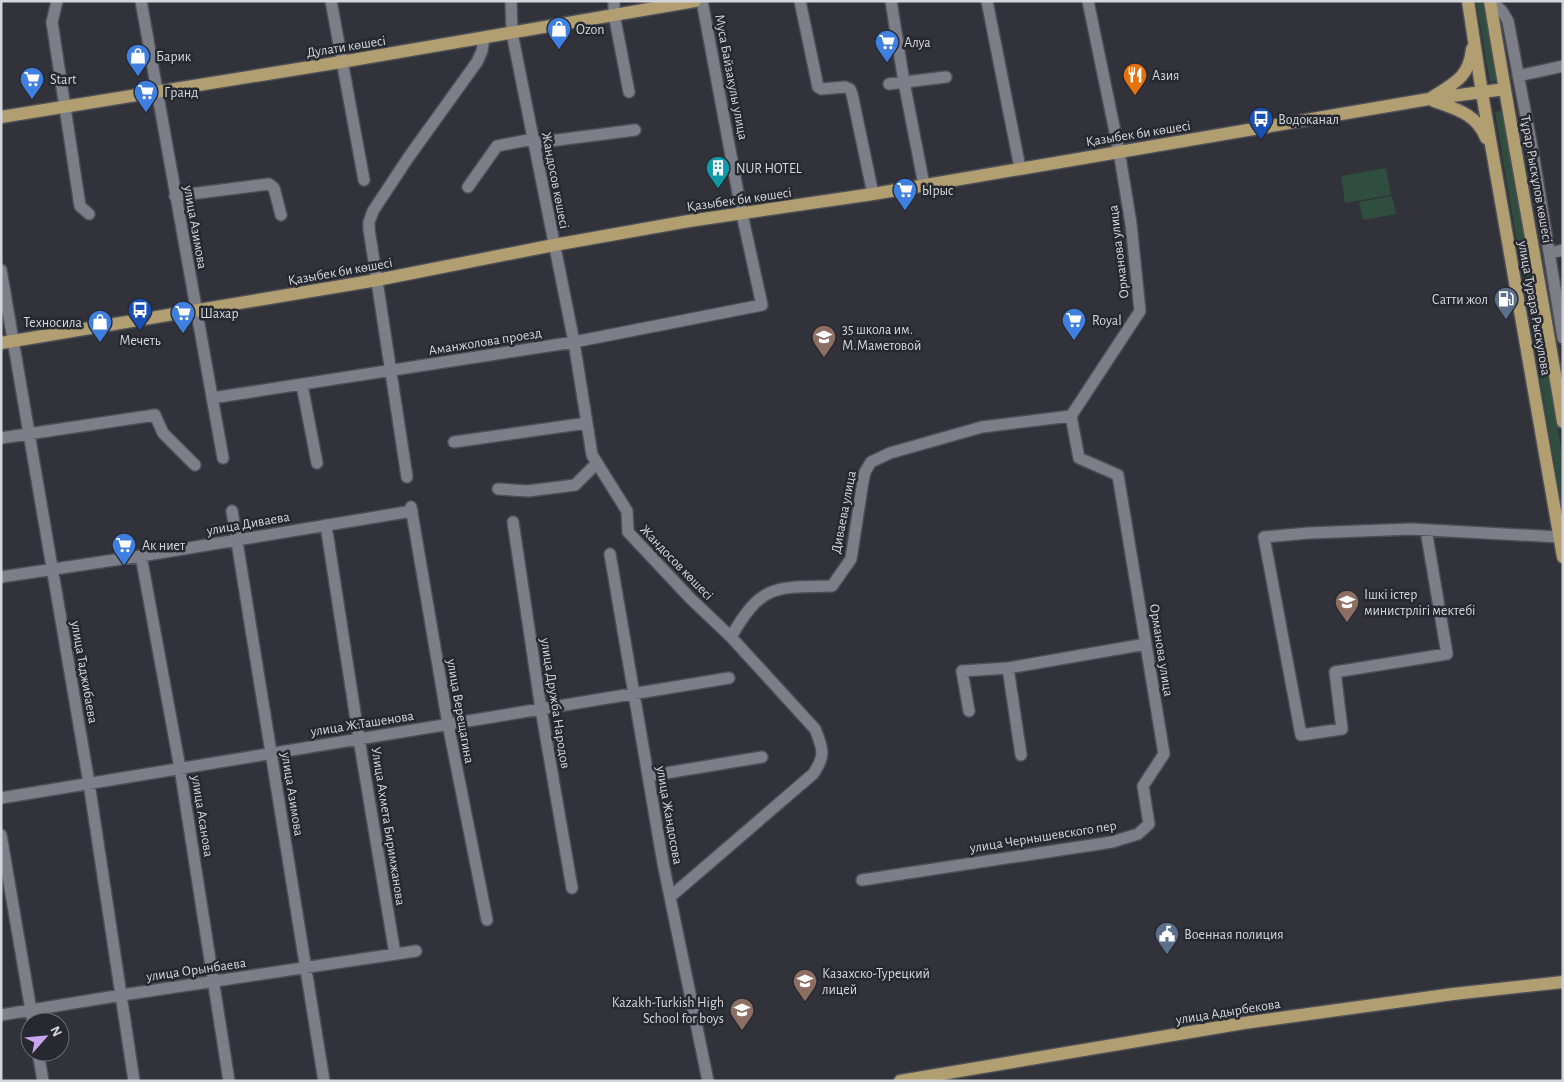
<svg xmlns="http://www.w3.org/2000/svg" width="1564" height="1082" font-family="'Alegreya Sans',sans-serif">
<rect width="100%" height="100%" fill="#31323a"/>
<path fill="#2f4e3f" d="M 1476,1 L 1484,1 L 1498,81 L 1490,82 Z
M 1504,110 L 1563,460 L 1563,513 L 1495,112 Z
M 1386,168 L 1391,195 L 1345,203 L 1341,176 Z
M 1392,196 L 1396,214 L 1363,220 L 1359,202 Z"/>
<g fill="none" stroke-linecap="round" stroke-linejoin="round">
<defs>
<path id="minor" d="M 57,1 L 52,22 L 80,206 L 89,214
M 141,1 L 223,458
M 331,1 L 364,180
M 511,1 L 512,33 L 574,342 L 592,455 L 627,511 L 628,532 L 690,598 L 731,637 L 815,729 C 823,748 826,756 813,774 L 670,897
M 614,1 L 614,14 L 629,92
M 800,1 L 818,87 L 821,89 L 845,87 L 850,89 L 852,94 L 873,194
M 891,1 L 904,82 L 924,185
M 987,1 L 1020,168
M 1491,1 L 1502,11 L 1508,21 L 1533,153 L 1563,338
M 1518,76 L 1563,66
M 889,84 L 946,77
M 534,143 L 635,130
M 468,187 L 497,146 L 533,139
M 175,196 L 269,184 L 274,188 L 281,215
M 1550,253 L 1563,250
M 1,270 L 89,783 L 134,1081
M 302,385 L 317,463
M 212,398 L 574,342 L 762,305 L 742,214 L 702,1
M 1,438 L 155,415 L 163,433 L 195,465
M 454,442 L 587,423
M 407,477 L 369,229 L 369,222 L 373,211 L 408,158 L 477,62 L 482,51 L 484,38
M 498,489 L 528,491 L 575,485 L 597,463
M 411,507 L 448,724 L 487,920
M 232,511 L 324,1081
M 513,522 L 541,709 L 572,888
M 326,525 L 359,739 L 395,954
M 1426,530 L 1447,654 L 1335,672 L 1342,729 L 1301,735 L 1264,537 L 1309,533 L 1411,529 L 1559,537
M 610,554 L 663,863 L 708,1081
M 141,556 L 180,768 L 229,1081
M 1,577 L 141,556 L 412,511
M 731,637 C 761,584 775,587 832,586 L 851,559 L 863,481 L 865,472 L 871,462 L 890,453 L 982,427 L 1071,416
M 969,711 L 962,671 L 1008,668
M 1021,755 L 1008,668 L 1146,644
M 648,776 L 762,757
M 1,798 L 729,678
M 1,835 L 33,1022
M 862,880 L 1112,842 L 1138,834 L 1149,824 L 1143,786 L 1164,754 L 1118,475 L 1079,458 L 1071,416 L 1140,311 L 1131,224 L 1119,151 L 1088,1
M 1,1015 L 122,995 L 416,951
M 38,1052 L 43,1081"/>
<path id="major" d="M 1468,1 L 1482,93 L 1563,557
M 1490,1 C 1513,142 1540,282 1563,422
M 1431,98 C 1454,83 1469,78 1472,49
M 1434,101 C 1456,109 1477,114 1486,138
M 1,117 L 341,62 L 695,1
M 1,343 L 377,280 L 554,245 L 689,221 L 873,194 L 1429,99 L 1505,89
M 900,1081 L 1244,1023 L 1453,994 L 1563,982"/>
</defs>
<use href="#minor" stroke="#4e4f55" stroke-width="14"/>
<use href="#major" stroke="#4e4f55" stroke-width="15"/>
<use href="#minor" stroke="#7d7f88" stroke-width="11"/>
<use href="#major" stroke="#b19f72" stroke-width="12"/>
</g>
<defs>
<symbol id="shop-pin" viewBox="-11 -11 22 30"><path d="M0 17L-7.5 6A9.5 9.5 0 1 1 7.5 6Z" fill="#3f7fe0" stroke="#272930"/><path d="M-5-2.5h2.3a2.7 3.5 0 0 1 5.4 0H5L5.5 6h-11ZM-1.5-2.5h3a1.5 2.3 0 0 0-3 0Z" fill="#fff"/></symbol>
<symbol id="supermarket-pin" viewBox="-11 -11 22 30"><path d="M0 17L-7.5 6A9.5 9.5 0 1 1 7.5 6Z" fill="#3f7fe0" stroke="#272930"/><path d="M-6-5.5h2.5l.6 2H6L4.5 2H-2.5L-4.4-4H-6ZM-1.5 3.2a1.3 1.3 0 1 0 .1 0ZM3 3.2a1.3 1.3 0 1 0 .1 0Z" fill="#fff"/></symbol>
<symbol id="restaurant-pin" viewBox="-11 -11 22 30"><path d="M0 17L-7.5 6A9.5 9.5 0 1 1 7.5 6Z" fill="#e8710a" stroke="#272930"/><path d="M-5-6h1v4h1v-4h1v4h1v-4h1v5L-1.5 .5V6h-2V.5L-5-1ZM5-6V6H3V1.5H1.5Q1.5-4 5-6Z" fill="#fff"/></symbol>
<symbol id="bus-pin" viewBox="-11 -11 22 30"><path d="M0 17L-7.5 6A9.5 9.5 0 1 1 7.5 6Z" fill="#1a4fb4" stroke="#272930"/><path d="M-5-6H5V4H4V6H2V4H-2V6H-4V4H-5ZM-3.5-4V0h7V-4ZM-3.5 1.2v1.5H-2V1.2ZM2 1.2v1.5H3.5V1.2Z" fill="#fff"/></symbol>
<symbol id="building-pin" viewBox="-11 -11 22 30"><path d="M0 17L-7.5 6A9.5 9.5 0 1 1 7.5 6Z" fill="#0f9aa8" stroke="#272930"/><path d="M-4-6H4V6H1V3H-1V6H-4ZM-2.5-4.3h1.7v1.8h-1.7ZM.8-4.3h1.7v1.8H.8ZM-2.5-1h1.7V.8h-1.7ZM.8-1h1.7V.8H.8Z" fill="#fff"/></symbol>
<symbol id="fuel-pin" viewBox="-11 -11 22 30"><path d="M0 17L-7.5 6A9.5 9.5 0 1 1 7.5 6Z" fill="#5c6f8a" stroke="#272930"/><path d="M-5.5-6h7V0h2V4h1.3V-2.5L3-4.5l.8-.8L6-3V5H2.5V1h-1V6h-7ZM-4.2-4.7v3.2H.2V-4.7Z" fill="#fff"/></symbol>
<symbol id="school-pin" viewBox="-11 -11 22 30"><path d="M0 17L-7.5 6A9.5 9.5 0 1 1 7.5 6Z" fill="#8d6e63" stroke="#272930"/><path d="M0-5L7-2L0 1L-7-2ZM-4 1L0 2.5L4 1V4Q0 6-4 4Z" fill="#fff"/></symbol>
<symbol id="civic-pin" viewBox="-11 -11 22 30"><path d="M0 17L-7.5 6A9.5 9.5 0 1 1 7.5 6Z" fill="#5c6f8a" stroke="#272930"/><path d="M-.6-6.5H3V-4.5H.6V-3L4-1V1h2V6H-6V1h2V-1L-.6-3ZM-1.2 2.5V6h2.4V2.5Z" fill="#fff"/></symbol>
</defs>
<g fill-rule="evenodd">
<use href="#shop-pin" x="545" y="15" width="28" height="38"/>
<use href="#supermarket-pin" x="873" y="28" width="28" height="38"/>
<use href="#shop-pin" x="124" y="42" width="28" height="38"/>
<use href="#restaurant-pin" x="1121" y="61" width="28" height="38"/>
<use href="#supermarket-pin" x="18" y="65" width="28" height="38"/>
<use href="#supermarket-pin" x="132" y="78" width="28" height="38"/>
<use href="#bus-pin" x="1247" y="105" width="28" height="38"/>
<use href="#building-pin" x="704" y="154" width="28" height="38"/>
<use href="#supermarket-pin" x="891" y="176" width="28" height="38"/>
<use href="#fuel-pin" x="1492" y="285" width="28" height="38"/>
<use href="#bus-pin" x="126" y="296" width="28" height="38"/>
<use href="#supermarket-pin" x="169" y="299" width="28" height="38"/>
<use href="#supermarket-pin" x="1060" y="306" width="28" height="38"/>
<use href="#shop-pin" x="86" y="308" width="28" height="38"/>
<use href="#school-pin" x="810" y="323" width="28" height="38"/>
<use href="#supermarket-pin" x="110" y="531" width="28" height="38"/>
<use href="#school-pin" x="1333" y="588" width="28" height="38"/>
<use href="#civic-pin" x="1153" y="920" width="28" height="38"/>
<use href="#school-pin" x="791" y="967" width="28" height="38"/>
<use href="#school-pin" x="728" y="996" width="28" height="38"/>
</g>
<g text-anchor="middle" stroke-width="5" stroke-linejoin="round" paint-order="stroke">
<g font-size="14" fill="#d5d6db" stroke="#272930" text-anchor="start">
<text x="576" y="34">Ozon</text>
<text x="904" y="47">Алуа</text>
<text x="156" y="61">Барик</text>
<text x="1152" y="80">Азия</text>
<text x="50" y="84">Start</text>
<text x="164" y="97">Гранд</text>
<text x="1278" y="124">Водоканал</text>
<text x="736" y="173">NUR HOTEL</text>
<text x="922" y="195">Ырыс</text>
<text x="1488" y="304" text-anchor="end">Сатти жол</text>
<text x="200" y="318">Шахар</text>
<text x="1092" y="325">Royal</text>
<text x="82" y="327" text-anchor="end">Техносила</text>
<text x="842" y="334">35 школа им.<tspan x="842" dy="16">М.Маметовой</tspan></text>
<text x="140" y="345" text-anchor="middle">Мечеть</text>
<text x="142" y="550">Ак ниет</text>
<text x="1364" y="599">Ішкі істер<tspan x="1364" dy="16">министрлігі мектебі</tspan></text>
<text x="1184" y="939">Военная полиция</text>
<text x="822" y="978">Казахско-Турецкий<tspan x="822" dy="16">лицей</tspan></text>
<text x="724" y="1007" text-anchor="end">Kazakh-Turkish High<tspan x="724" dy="16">School for boys</tspan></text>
</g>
<g font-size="14" fill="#d5d6db" stroke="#272930">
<text transform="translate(346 46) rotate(-9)" y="5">Дулати көшесі</text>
<text transform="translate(732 77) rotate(79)" y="5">Муса Байзакулы улица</text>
<text transform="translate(1138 133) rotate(-9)" y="5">Қазыбек би көшесі</text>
<text transform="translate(1537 179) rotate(80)" y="5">Тұрар Рыскұлов көшесі</text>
<text transform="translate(556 180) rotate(79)" y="5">Жандосов көшесі</text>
<text transform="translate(739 199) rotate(-8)" y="5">Қазыбек би көшесі</text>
<text transform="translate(196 227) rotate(80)" y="5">улица Азимова</text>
<text transform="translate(1118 252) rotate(-97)" y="5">Орманова улица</text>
<text transform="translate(340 271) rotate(-10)" y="5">Қазыбек би көшесі</text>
<text transform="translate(1535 308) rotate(80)" y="5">улица Турара Рыскулова</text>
<text transform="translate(485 341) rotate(-9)" y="5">Аманжолова проезд</text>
<text transform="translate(843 512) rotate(-79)" y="5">Диваева улица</text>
<text transform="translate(248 523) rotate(-10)" y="5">улица Диваева</text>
<text transform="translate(677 562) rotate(46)" y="5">Жандосов көшесі</text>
<text transform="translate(1162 650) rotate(81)" y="5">Орманова улица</text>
<text transform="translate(85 672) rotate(80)" y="5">улица Таджибаева</text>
<text transform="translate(556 703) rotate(81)" y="5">улица Дружба Народов</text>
<text transform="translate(461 711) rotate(80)" y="5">улица Верещагина</text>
<text transform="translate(362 723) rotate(-9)" y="5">улица Ж.Ташенова</text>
<text transform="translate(293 794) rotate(81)" y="5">улица Азимова</text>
<text transform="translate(670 815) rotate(80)" y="5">улица Жандосова</text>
<text transform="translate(203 816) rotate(81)" y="5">улица Асанова</text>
<text transform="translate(389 826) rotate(81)" y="5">Улица Ахмета Биримжанова</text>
<text transform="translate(1043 836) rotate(-9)" y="5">улица Чернышевского пер</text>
<text transform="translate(196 969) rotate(-8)" y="5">улица Орынбаева</text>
<text transform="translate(1228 1011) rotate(-9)" y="5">улица Адырбекова</text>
</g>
</g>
<rect width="1564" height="1082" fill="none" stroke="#d5d6db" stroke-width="5"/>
<g transform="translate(45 1037) rotate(63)"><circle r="24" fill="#272930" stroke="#6d6e74"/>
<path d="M0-4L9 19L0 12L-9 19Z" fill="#c9a5ee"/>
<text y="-8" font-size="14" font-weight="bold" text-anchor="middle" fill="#d5d6db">N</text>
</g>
</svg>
